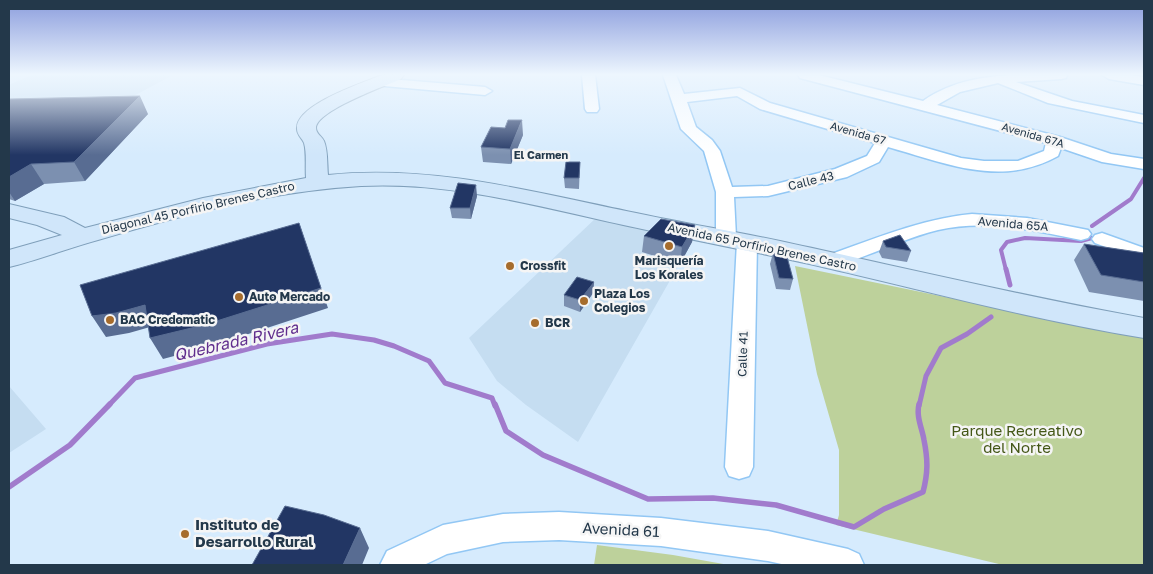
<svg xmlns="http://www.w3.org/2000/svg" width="1153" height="574" font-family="'Golos Text',sans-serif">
<rect width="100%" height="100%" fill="#d6ebfd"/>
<path fill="#c5ddf1" d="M 31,75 L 173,75 L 98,115 L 9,117 L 9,85 Z
M 597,217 L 693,240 L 578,442 L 526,405 L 497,381 L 469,338 Z
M 9,386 L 46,429 L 9,453 Z"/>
<path fill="#bdd19b" d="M 795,266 L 1144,338 L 1144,565 L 1003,565 L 836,525 L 839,515 L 839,450 L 817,374 Z
M 597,545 L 673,555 L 729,565 L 594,565 Z"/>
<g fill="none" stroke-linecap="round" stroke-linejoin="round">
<path stroke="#a17bcc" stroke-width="4" d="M 1092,226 L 1131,199 L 1144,178
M 1006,270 L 1001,250 L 1007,242 L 1025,238 L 1081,241 L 1092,238"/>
<path stroke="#a17bcc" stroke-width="5" d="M 1006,269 L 1010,285
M 108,406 L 135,378 L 267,344 L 332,334 L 374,340 L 394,346 L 429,361 L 445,383 L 492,398 L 495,406
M 919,406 L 926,376 L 941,348 L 967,334 L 991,317"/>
<path stroke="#a17bcc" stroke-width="5.5" d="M 495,404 L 506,431 L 543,455 L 648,499 L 713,498 L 776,505 L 854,527 L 884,509 L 923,492 C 928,473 928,460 924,440 C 922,428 916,417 919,404
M 9,487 L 70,445 L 110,404"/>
<defs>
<path id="minor" d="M 582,75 L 595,75 L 599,109 L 597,112 L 587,112 L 585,109 Z
M 663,75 L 676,75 L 684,94 L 740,88 L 770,103 L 961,158 L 984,161 L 1018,161 L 1044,151 L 1046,143 L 800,78 L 798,75 L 819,75 L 923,101 C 966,71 1017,75 1067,75 L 1066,78 L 1061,79 L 1016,82 L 1072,101 L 1144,115 L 1144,123 L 1048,103 L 998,83 L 960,92 L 937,105 L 1060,137 L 1111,154 L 1144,159 L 1144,169 L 1102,162 L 1061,148 L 1058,156 C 1001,188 945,163 888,147 L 879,162 L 847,177 L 768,196 L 734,197 L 736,237 L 733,241 L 726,243 L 719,241 L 716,237 L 716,192 L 704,151 L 681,129 ZM 737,96 L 760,109 L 875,143 L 867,156 L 835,169 L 768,186 L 732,187 L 720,151 L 712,140 L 696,127 L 687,102 Z
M 1102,75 L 1130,75 L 1144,77 L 1144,85 L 1109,79 Z
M 378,78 L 485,87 L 492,91 L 485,95 L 373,85 L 371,82 L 373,79 Z
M 972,214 L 1027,218 L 1088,230 L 1091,234 L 1088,238 L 1081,240 C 1034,230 985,219 938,230 C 901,239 867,258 830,267 L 823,265 L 820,261 L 823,257 C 872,240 920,219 972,214 Z
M 1102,233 L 1144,248 L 1144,261 L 1095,243 L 1092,239 L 1095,235 Z
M 747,236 L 754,238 L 757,242 L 753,467 L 749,476 L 739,479 L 729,476 L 725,467 L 737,242 L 740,238 Z
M 559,512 L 661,518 L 768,531 L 848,549 L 859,554 L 864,565 L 786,565 L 768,561 L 661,546 L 559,540 L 503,542 L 447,554 L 424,565 L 380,565 L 387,551 L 443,525 L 503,514 Z"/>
<path id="major" d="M 382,75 L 404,75 L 401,79 C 385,86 316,111 316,128 C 316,134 322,136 324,141 C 328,150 327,165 328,175 C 435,164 537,193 641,214 C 687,224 734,231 780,241 C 901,267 1022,296 1144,318 L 1144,338 C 1039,321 935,293 831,269 C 768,254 705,243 642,229 C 549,210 457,181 361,186 C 272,191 183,215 98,240 C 68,248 39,260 9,267 L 9,250 L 62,235 L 37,225 L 9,218 L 9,204 L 64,217 L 85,228 L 203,198 L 306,178 C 305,167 307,153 304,143 C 302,138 297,135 297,129 C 295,105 362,83 382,75 Z"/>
</defs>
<use href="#minor" stroke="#92c7f4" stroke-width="3"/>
<use href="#major" stroke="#7f9fba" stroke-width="2"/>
<use href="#minor" fill="#fff" fill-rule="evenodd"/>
<use href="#major" fill="#d0e6fa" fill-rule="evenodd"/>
</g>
<path fill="#7c90b0" d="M 9,99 L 148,114 L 85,181 L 44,184 L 15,201 L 9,199 Z
M 523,135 L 511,164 L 483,162 L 481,147 Z
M 580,162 L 579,189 L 565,188 L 564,178 Z
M 477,196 L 471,219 L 452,218 L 450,208 Z
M 695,225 L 692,242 L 680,264 L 642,252 L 644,236 Z
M 883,241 L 911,251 L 907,262 L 882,258 L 879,252 Z
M 1084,244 L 1144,253 L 1144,301 L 1089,292 L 1074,260 Z
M 773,253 L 793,279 L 790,290 L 776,289 L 770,264 Z
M 594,282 L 593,293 L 580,312 L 564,306 L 564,295 Z"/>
<path fill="#586c92" d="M 140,96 L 148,114 L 85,181 L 74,162 Z
M 522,120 L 523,135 L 511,164 L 510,149 Z
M 31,164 L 44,184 L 15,201 L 9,192 L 9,177 Z
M 476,185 L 477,196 L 471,219 L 470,208 Z
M 299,223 L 328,308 L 215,345 L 163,359 L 150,338 Z
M 695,225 L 692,242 L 680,264 L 682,247 Z
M 594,282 L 593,293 L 580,312 L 580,300 Z
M 145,305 L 157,325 L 129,333 L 106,337 L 92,316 Z
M 360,528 L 369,548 L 362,565 L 343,565 Z"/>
<path fill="#223664" stroke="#586c92" d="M 140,96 L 74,162 L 31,164 L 9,177 L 9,99 Z
M 508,120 L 522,120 L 510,149 L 481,147 L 491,127 L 505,128 Z
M 566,162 L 580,162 L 579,178 L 564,178 Z
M 458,183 L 476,185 L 470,208 L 450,208 Z
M 661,219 L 695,225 L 682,247 L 644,236 Z
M 299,223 L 321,288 L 204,325 L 150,338 L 145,305 L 116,313 L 92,316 L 80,285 Z
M 900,235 L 911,251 L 886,247 L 883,241 Z
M 1084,244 L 1144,253 L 1144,282 L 1101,275 Z
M 773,253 L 786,253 L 793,279 L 779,278 Z
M 577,277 L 594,282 L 580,300 L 564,295 Z
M 285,506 L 324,515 L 360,528 L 343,565 L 252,565 Z"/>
<linearGradient id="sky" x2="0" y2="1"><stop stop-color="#8b9ddd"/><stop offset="0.48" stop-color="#edf6fe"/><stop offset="1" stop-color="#edf6fe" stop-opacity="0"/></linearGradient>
<rect width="1153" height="155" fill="url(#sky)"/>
<g fill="#a66c2c" stroke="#f5f5f5" stroke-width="2">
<circle cx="669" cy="246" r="5"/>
<circle cx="510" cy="266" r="5"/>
<circle cx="239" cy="297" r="5"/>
<circle cx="584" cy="301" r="5"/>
<circle cx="110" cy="320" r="5"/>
<circle cx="535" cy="323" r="5"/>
<circle cx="185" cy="534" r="5"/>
</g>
<g text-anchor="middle" stroke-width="5" stroke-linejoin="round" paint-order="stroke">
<g font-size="11" fill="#23384a" stroke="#f5f5f5">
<text transform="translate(858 133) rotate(16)" y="4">Avenida 67</text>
<text transform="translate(1033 135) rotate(16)" y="4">Avenida 67A</text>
</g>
<g font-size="11" font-weight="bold" fill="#23384a" stroke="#f5f5f5">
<text x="541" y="159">El Carmen</text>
</g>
<g font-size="12" fill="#23384a" stroke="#f5f5f5">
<text transform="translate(811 181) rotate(-14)" y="4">Calle 43</text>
<text transform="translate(198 208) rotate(-13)" y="4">Diagonal 45 Porfirio Brenes Castro</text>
<text transform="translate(1013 224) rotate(5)" y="4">Avenida 65A</text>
<text transform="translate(762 247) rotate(12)" y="4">Avenida 65 Porfirio Brenes Castro</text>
<text transform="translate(743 354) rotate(-88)" y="4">Calle 41</text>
</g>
<g font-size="12" font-weight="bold" fill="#23384a" stroke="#f5f5f5" text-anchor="start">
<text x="669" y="265" text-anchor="middle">Marisquería<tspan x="669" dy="14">Los Korales</tspan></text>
<text x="520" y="270">Crossfit</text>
<text x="594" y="298">Plaza Los<tspan x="594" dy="14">Colegios</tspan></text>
<text x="249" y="301">Auto Mercado</text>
<text x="120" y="324">BAC Credomatic</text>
<text x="545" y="327">BCR</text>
</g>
<g font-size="15" fill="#445717" stroke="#f5f5f5">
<text x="1017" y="436">Parque Recreativo<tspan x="1017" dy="17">del Norte</tspan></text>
</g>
<g font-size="15" font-weight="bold" fill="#23384a" stroke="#f5f5f5" text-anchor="start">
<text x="195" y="530">Instituto de<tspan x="195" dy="17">Desarrollo Rural</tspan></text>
</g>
<g font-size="15" fill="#23384a" stroke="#f5f5f5">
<text transform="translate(621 530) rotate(3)" y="5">Avenida 61</text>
</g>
<g font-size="16" font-style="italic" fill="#602e8e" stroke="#f5f5f5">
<text transform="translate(236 341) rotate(-13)" y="6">Quebrada Rivera</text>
</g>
</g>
<rect width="1153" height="574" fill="none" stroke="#23384a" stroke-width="20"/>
</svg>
